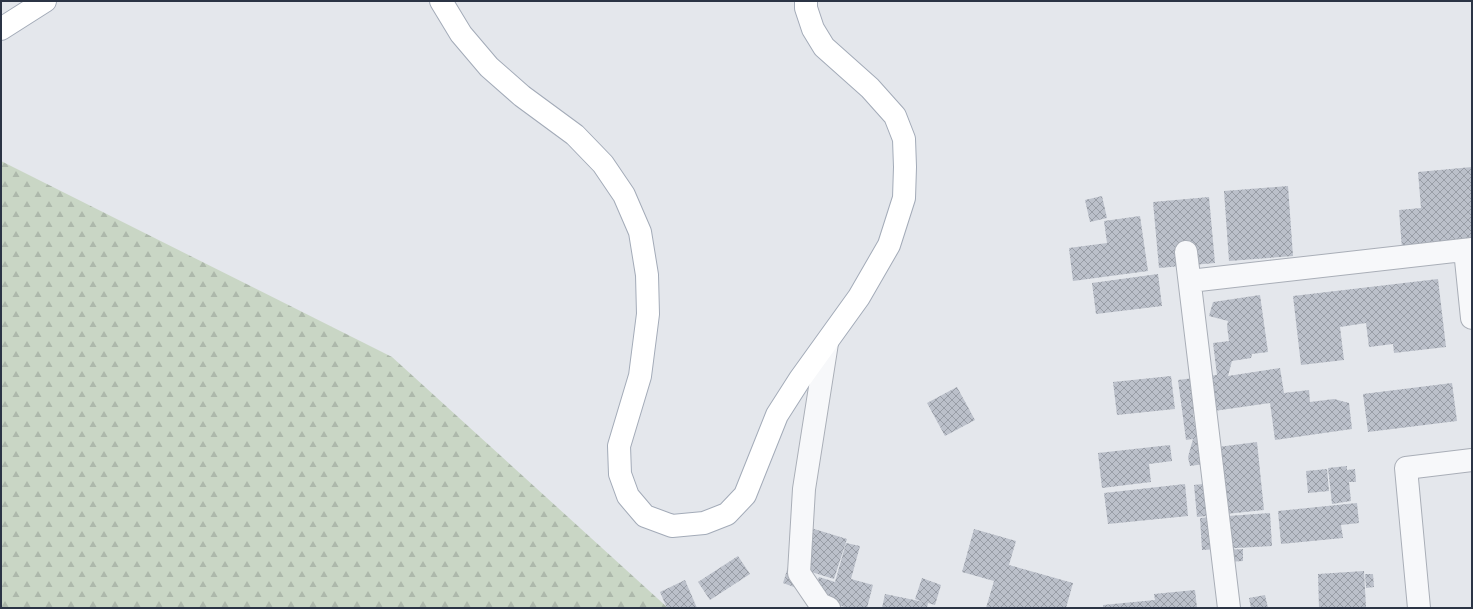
<svg xmlns="http://www.w3.org/2000/svg" width="1473" height="609" font-family="'Work Sans',sans-serif">
<defs>
<pattern id="forest-firs" width="22" height="20" patternUnits="userSpaceOnUse"><rect width="22" height="20" fill="#c9d6c5"/><path d="M5 1l3.5 6h-7zM16 11l3.5 6h-7z" fill="#adb8ab"/></pattern>
<pattern id="building-cross-hatch" width="8" height="8" patternUnits="userSpaceOnUse"><rect width="8" height="8" fill="#bbc0ca"/><path d="M0 0l8 8M0 8l8-8" fill="none" stroke="#989da6"/></pattern>
</defs>
<rect width="100%" height="100%" fill="#e4e7ec"/>
<path fill="url(#forest-firs)" d="M 1,161 L 392,357 L 668,608 L 1,608 Z"/>
<path fill="url(#building-cross-hatch)" d="M 1472,167 L 1472,243 L 1402,249 L 1399,210 L 1421,208 L 1418,172 Z
M 1288,186 L 1293,256 L 1229,261 L 1224,191 Z
M 1102,196 L 1107,218 L 1090,222 L 1085,200 Z
M 1209,197 L 1215,263 L 1159,268 L 1153,202 Z
M 1140,216 L 1148,271 L 1073,281 L 1069,248 L 1107,243 L 1104,221 Z
M 1158,274 L 1162,306 L 1096,314 L 1092,283 Z
M 1438,279 L 1446,347 L 1394,353 L 1393,344 L 1369,347 L 1366,323 L 1340,327 L 1344,360 L 1301,365 L 1293,296 Z
M 1260,295 L 1268,352 L 1252,354 L 1251,358 L 1232,361 L 1228,376 L 1280,368 L 1284,393 L 1309,390 L 1310,402 L 1334,399 L 1349,403 L 1352,429 L 1275,440 L 1270,403 L 1193,414 L 1195,424 L 1214,422 L 1218,447 L 1257,442 L 1264,510 L 1197,517 L 1194,485 L 1220,482 L 1218,462 L 1190,466 L 1188,457 L 1193,439 L 1186,440 L 1178,380 L 1217,375 L 1213,343 L 1229,341 L 1227,326 L 1228,321 L 1209,316 L 1213,302 Z
M 1171,376 L 1175,409 L 1117,415 L 1113,382 Z
M 1452,383 L 1457,421 L 1368,432 L 1363,394 Z
M 957,387 L 975,420 L 945,436 L 927,403 Z
M 1170,445 L 1172,461 L 1149,464 L 1151,482 L 1102,488 L 1098,453 Z
M 1347,466 L 1347,470 L 1355,469 L 1356,482 L 1349,482 L 1351,501 L 1332,504 L 1328,468 Z
M 1327,469 L 1329,491 L 1308,493 L 1306,471 Z
M 1185,484 L 1188,516 L 1108,524 L 1104,493 Z
M 1357,503 L 1359,523 L 1341,525 L 1343,538 L 1281,544 L 1278,511 Z
M 1270,513 L 1272,546 L 1202,550 L 1200,518 Z
M 801,525 L 847,539 L 834,579 L 808,571 L 802,590 L 783,583 Z
M 974,529 L 1016,541 L 1009,565 L 1073,583 L 1066,608 L 986,608 L 994,581 L 962,572 Z
M 846,543 L 860,546 L 851,579 L 873,585 L 867,608 L 848,608 L 812,598 L 819,577 L 835,582 Z
M 1243,549 L 1243,561 L 1213,563 L 1212,551 Z
M 738,556 L 750,574 L 710,600 L 698,582 Z
M 1364,571 L 1366,607 L 1319,608 L 1318,574 Z
M 1365,574 L 1373,574 L 1374,587 L 1366,588 Z
M 922,578 L 941,585 L 935,605 L 928,603 L 927,608 L 882,608 L 885,594 L 924,602 L 915,599 Z
M 685,580 L 697,608 L 667,608 L 660,592 Z
M 1195,590 L 1197,608 L 1103,608 L 1103,605 L 1155,600 L 1154,594 Z
M 1265,595 L 1268,608 L 1251,608 L 1249,598 Z"/>
<g fill="none" stroke-linecap="round" stroke-linejoin="round">
<defs>
<path id="minor" d="M 1465,250 L 1472,318
M 1186,252 L 1229,608
M 1190,281 L 1472,249
M 827,343 L 804,489 L 799,573 L 820,604 L 829,608
M 1419,608 L 1406,468 L 1472,460"/>
<path id="major" d="M 441,1 L 461,34 L 489,67 L 522,96 L 575,135 L 603,164 L 624,195 L 640,232 L 647,275 L 648,314 L 640,376 L 619,446 L 620,474 L 628,496 L 645,516 L 672,526 L 704,523 L 727,514 L 745,495 L 777,415 L 800,379 L 859,297 L 889,245 L 904,198 L 905,167 L 904,139 L 895,116 L 870,88 L 824,47 L 813,29 L 806,8 L 806,1
M 1,29 L 45,1"/>
</defs>
<use href="#minor" stroke="#a9aeb7" stroke-width="24"/>
<use href="#major" stroke="#a3abb8" stroke-width="24"/>
<use href="#minor" stroke="#f7f8fa" stroke-width="22"/>
<use href="#major" stroke="#fff" stroke-width="22"/>
</g>
<rect width="1473" height="609" fill="none" stroke="#2b3445" stroke-width="4"/>
</svg>
